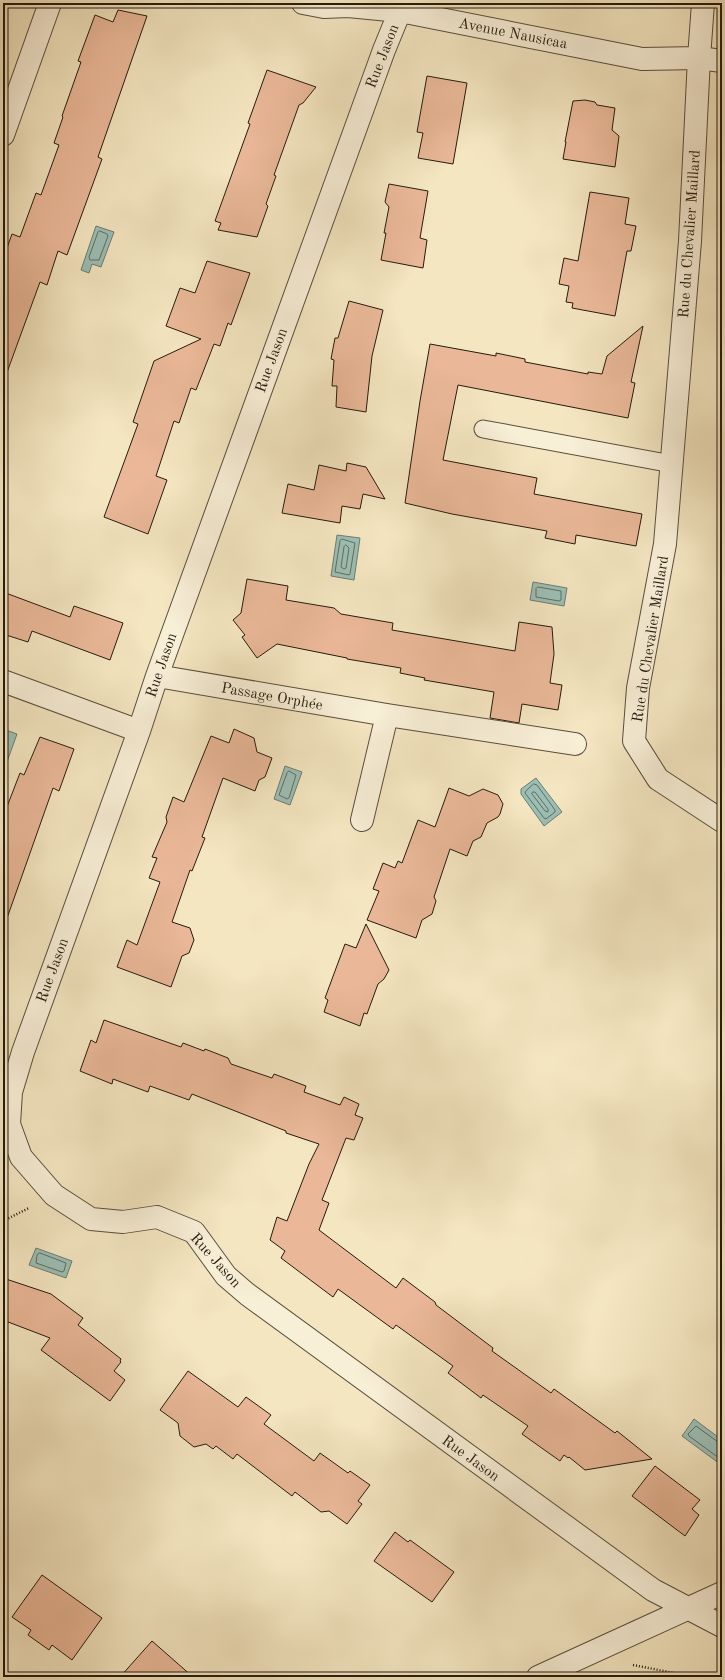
<svg xmlns="http://www.w3.org/2000/svg" width="725" height="1680" font-family="'Old Standard TT',serif">
<rect width="100%" height="100%" fill="#f4e6c1"/>
<filter id="stains"><feTurbulence type="fractalNoise" baseFrequency=".005" numOctaves="4"/><feColorMatrix values="0 0 0 0 .2 0 0 0 0 .09 0 0 0 0 .02 0 0 0 .5 -.17"/></filter>
<radialGradient id="worn" r=".72"><stop offset=".6" stop-color="#630" stop-opacity="0"/><stop offset="1" stop-color="#630" stop-opacity=".3"/></radialGradient>
<path fill="#9cbfb5" stroke="#6c7d72" d="M 96,226 L 114,232 L 101,267 L 92,264 L 89,273 L 81,270 Z
M 337,535 L 360,538 L 354,580 L 331,576 Z
M 533,582 L 567,588 L 564,606 L 530,600 Z
M 3,729 L 17,734 L 4,770 L 3,770 Z
M 285,766 L 302,772 L 290,805 L 274,799 Z
M 536,778 L 562,812 L 544,826 L 521,794 L 521,789 Z
M 36,1248 L 72,1261 L 66,1278 L 29,1265 Z
M 694,1419 L 722,1440 L 722,1460 L 720,1464 L 682,1436 Z"/>
<g fill="none" stroke-linecap="round" stroke-linejoin="round">
<path stroke="#606d62" stroke-width="1" d="M 100,231 L 107,234 L 108,236 L 99,260 L 90,260 L 89,257 L 98,232 Z
M 342,539 L 355,543 L 350,574 L 349,575 L 335,572 L 340,541 Z
M 346,545 L 349,548 L 346,568 L 344,569 L 341,567 L 344,547 Z
M 538,587 L 561,591 L 561,600 L 559,601 L 536,597 L 536,589 Z
M 289,771 L 296,775 L 289,798 L 287,799 L 279,795 L 287,773 Z
M 534,784 L 537,785 L 555,810 L 555,812 L 546,819 L 544,818 L 525,793 L 526,791 Z
M 533,792 L 535,792 L 548,809 L 548,812 L 545,811 L 532,794 Z
M 40,1253 L 66,1263 L 64,1271 L 62,1272 L 36,1263 L 37,1255 Z
M 722,1443 L 718,1442 L 696,1426 L 688,1434 L 689,1436 L 719,1458 L 722,1458"/>
</g>
<path fill="#eab898" stroke="#251b0e" d="M 118,10 L 147,16 L 98,157 L 102,159 L 67,255 L 58,251 L 47,285 L 40,282 L 6,375 L 3,374 L 3,259 L 12,234 L 20,237 L 36,193 L 41,195 L 59,145 L 54,143 L 63,117 L 62,116 L 81,62 L 78,61 L 95,15 L 113,22 Z
M 267,70 L 316,87 L 303,103 L 299,105 L 274,175 L 276,176 L 266,204 L 268,206 L 257,237 L 218,230 L 221,223 L 215,221 L 250,124 L 248,123 Z
M 427,76 L 467,83 L 453,164 L 418,158 L 423,133 L 417,132 Z
M 585,100 L 595,102 L 597,105 L 615,108 L 612,130 L 619,136 L 615,167 L 563,159 L 566,142 L 565,142 L 573,101 Z
M 389,184 L 428,191 L 420,238 L 427,240 L 423,268 L 381,260 L 386,233 L 384,233 L 389,207 L 385,202 Z
M 590,192 L 629,198 L 625,224 L 636,226 L 631,251 L 627,251 L 615,316 L 572,308 L 573,303 L 566,302 L 569,286 L 559,284 L 564,258 L 578,261 Z
M 207,261 L 250,273 L 231,325 L 228,323 L 220,346 L 214,344 L 196,390 L 191,388 L 179,423 L 174,421 L 156,476 L 167,480 L 148,534 L 104,517 L 138,424 L 133,422 L 154,361 L 201,339 L 166,326 L 180,288 L 195,293 Z
M 349,301 L 383,310 L 372,356 L 366,412 L 336,407 L 337,386 L 332,386 L 334,360 L 331,359 L 335,338 L 338,338 Z
M 643,326 L 631,382 L 635,383 L 628,418 L 458,385 L 443,460 L 537,478 L 534,494 L 642,514 L 636,546 L 576,535 L 575,544 L 545,538 L 547,531 L 452,514 L 405,503 L 420,401 L 430,344 L 496,356 L 496,353 L 525,359 L 525,362 L 588,374 L 588,372 L 602,374 L 607,356 Z
M 347,463 L 366,467 L 385,499 L 363,494 L 360,509 L 342,506 L 340,523 L 282,513 L 288,484 L 314,490 L 319,465 L 346,471 Z
M 247,579 L 288,586 L 286,600 L 334,608 L 341,614 L 393,623 L 392,630 L 515,651 L 519,622 L 552,627 L 554,654 L 550,683 L 562,685 L 558,710 L 522,704 L 519,723 L 490,718 L 494,692 L 424,680 L 425,678 L 400,673 L 401,668 L 347,659 L 347,658 L 277,644 L 257,658 L 242,637 L 245,635 L 233,620 L 241,613 Z
M 3,592 L 70,617 L 74,606 L 123,623 L 110,660 L 32,631 L 28,642 L 3,634 Z
M 234,729 L 254,738 L 257,752 L 272,758 L 265,777 L 259,780 L 255,791 L 223,778 L 202,837 L 205,838 L 192,871 L 190,870 L 172,922 L 190,928 L 194,940 L 189,953 L 182,956 L 171,987 L 117,967 L 127,940 L 137,945 L 160,882 L 149,878 L 157,858 L 152,857 L 167,822 L 166,817 L 173,797 L 184,802 L 211,736 L 229,743 Z
M 40,737 L 74,749 L 59,791 L 53,788 L 6,921 L 3,921 L 3,817 L 20,773 L 24,775 Z
M 449,788 L 469,796 L 483,789 L 498,795 L 503,804 L 500,814 L 498,817 L 487,823 L 481,837 L 473,841 L 467,856 L 450,849 L 434,897 L 436,901 L 432,914 L 422,920 L 416,938 L 367,920 L 379,891 L 373,889 L 383,863 L 395,868 L 398,861 L 402,863 L 418,820 L 435,827 Z
M 366,924 L 389,970 L 384,979 L 378,984 L 367,1014 L 364,1013 L 360,1026 L 324,1012 L 328,1000 L 325,998 L 345,944 L 356,948 Z
M 104,1020 L 181,1047 L 183,1043 L 204,1051 L 205,1049 L 228,1058 L 231,1064 L 272,1078 L 274,1074 L 306,1086 L 304,1092 L 340,1105 L 344,1097 L 359,1104 L 355,1115 L 363,1118 L 354,1140 L 346,1138 L 322,1200 L 329,1203 L 319,1230 L 396,1288 L 403,1278 L 435,1302 L 436,1305 L 493,1348 L 492,1351 L 551,1393 L 554,1389 L 615,1433 L 617,1431 L 652,1459 L 585,1470 L 569,1457 L 568,1458 L 564,1455 L 560,1461 L 522,1434 L 528,1426 L 483,1395 L 481,1398 L 448,1373 L 453,1366 L 396,1325 L 393,1329 L 338,1289 L 333,1297 L 281,1258 L 285,1251 L 270,1240 L 277,1217 L 287,1221 L 309,1164 L 319,1144 L 286,1133 L 286,1131 L 192,1094 L 189,1100 L 150,1086 L 148,1092 L 113,1079 L 112,1084 L 80,1071 L 91,1040 L 96,1043 Z
M 3,1278 L 51,1294 L 83,1318 L 78,1325 L 121,1359 L 120,1361 L 121,1362 L 114,1371 L 125,1380 L 110,1401 L 41,1350 L 50,1338 L 3,1320 Z
M 188,1371 L 238,1407 L 246,1397 L 271,1415 L 264,1424 L 314,1461 L 320,1453 L 348,1473 L 350,1471 L 370,1485 L 358,1501 L 362,1504 L 347,1524 L 329,1511 L 321,1512 L 295,1492 L 292,1496 L 237,1454 L 233,1459 L 216,1446 L 213,1449 L 206,1444 L 194,1447 L 180,1436 L 178,1423 L 160,1410 Z
M 655,1466 L 700,1500 L 692,1509 L 699,1515 L 685,1536 L 632,1496 Z
M 395,1532 L 408,1542 L 410,1540 L 454,1572 L 432,1602 L 374,1561 Z
M 42,1575 L 102,1618 L 72,1660 L 52,1645 L 49,1650 L 28,1635 L 31,1630 L 12,1617 Z
M 152,1641 L 193,1677 L 120,1677 Z"/>
<g fill="none" stroke-linecap="round" stroke-linejoin="round">
<defs>
<path id="service" d="M 483,429 L 672,464"/>
<path id="minor" d="M 303,3 L 324,7 L 348,6 L 400,11 L 642,59 L 699,58 L 722,61
M 703,3 L 699,58 L 690,241 L 665,544 L 638,688 L 634,741 L 658,779 L 722,821
M 400,11 L 384,50 L 157,676 L 139,731 L 23,1052 L 11,1092 L 9,1124 L 21,1157 L 54,1195 L 91,1219 L 123,1222 L 157,1217 L 194,1232 L 226,1276 L 247,1294 L 653,1590 L 722,1626
M 3,135 L 50,3
M 157,676 L 387,715 L 575,744
M 3,681 L 139,731
M 362,820 L 387,715
M 538,1677 L 722,1593"/>
</defs>
<use href="#service" stroke="#594e3b" stroke-width="19"/>
<use href="#minor" stroke="#594e3b" stroke-width="24"/>
<path stroke="#251b0e" stroke-width="2.5" stroke-dasharray="1 2" stroke-linecap="butt" d="M 3,1221 L 29,1208
M 633,1665 L 679,1674 L 722,1677"/>
<use href="#service" stroke="#f8efd7" stroke-width="17"/>
<use href="#minor" stroke="#f8efd7" stroke-width="22"/>
</g>
<g text-anchor="middle" stroke-width="3" stroke-linejoin="round" paint-order="stroke">
<g font-size="15" fill="#251b0e" stroke="#f8efd7">
<text transform="translate(513 33) rotate(11)" y="5">Avenue Nausicaa</text>
<text transform="translate(382 56) rotate(-69)" y="5">Rue Jason</text>
<text transform="translate(689 234) rotate(-86)" y="5">Rue du Chevalier Maillard</text>
<text transform="translate(271 360) rotate(-70)" y="5">Rue Jason</text>
<text transform="translate(650 639) rotate(-81)" y="5">Rue du Chevalier Maillard</text>
<text transform="translate(161 665) rotate(-71)" y="5">Rue Jason</text>
<text transform="translate(272 696) rotate(10)" y="5">Passage Orphée</text>
<text transform="translate(52 970) rotate(-70)" y="5">Rue Jason</text>
<text transform="translate(216 1260) rotate(48)" y="5">Rue Jason</text>
<text transform="translate(471 1458) rotate(36)" y="5">Rue Jason</text>
</g>
</g>
<rect width="725" height="1680" fill="none" stroke="#f4e6c1" stroke-width="16"/>
<rect x="4" y="4" width="717" height="1672" fill="none" stroke="#251b0e" stroke-width="2"/>
<rect x="8" y="8" width="709" height="1664" fill="none" stroke="#251b0e"/>
<rect width="100%" height="100%" filter="url(#stains)"/>
<rect width="100%" height="100%" fill="url(#worn)"/>
</svg>
